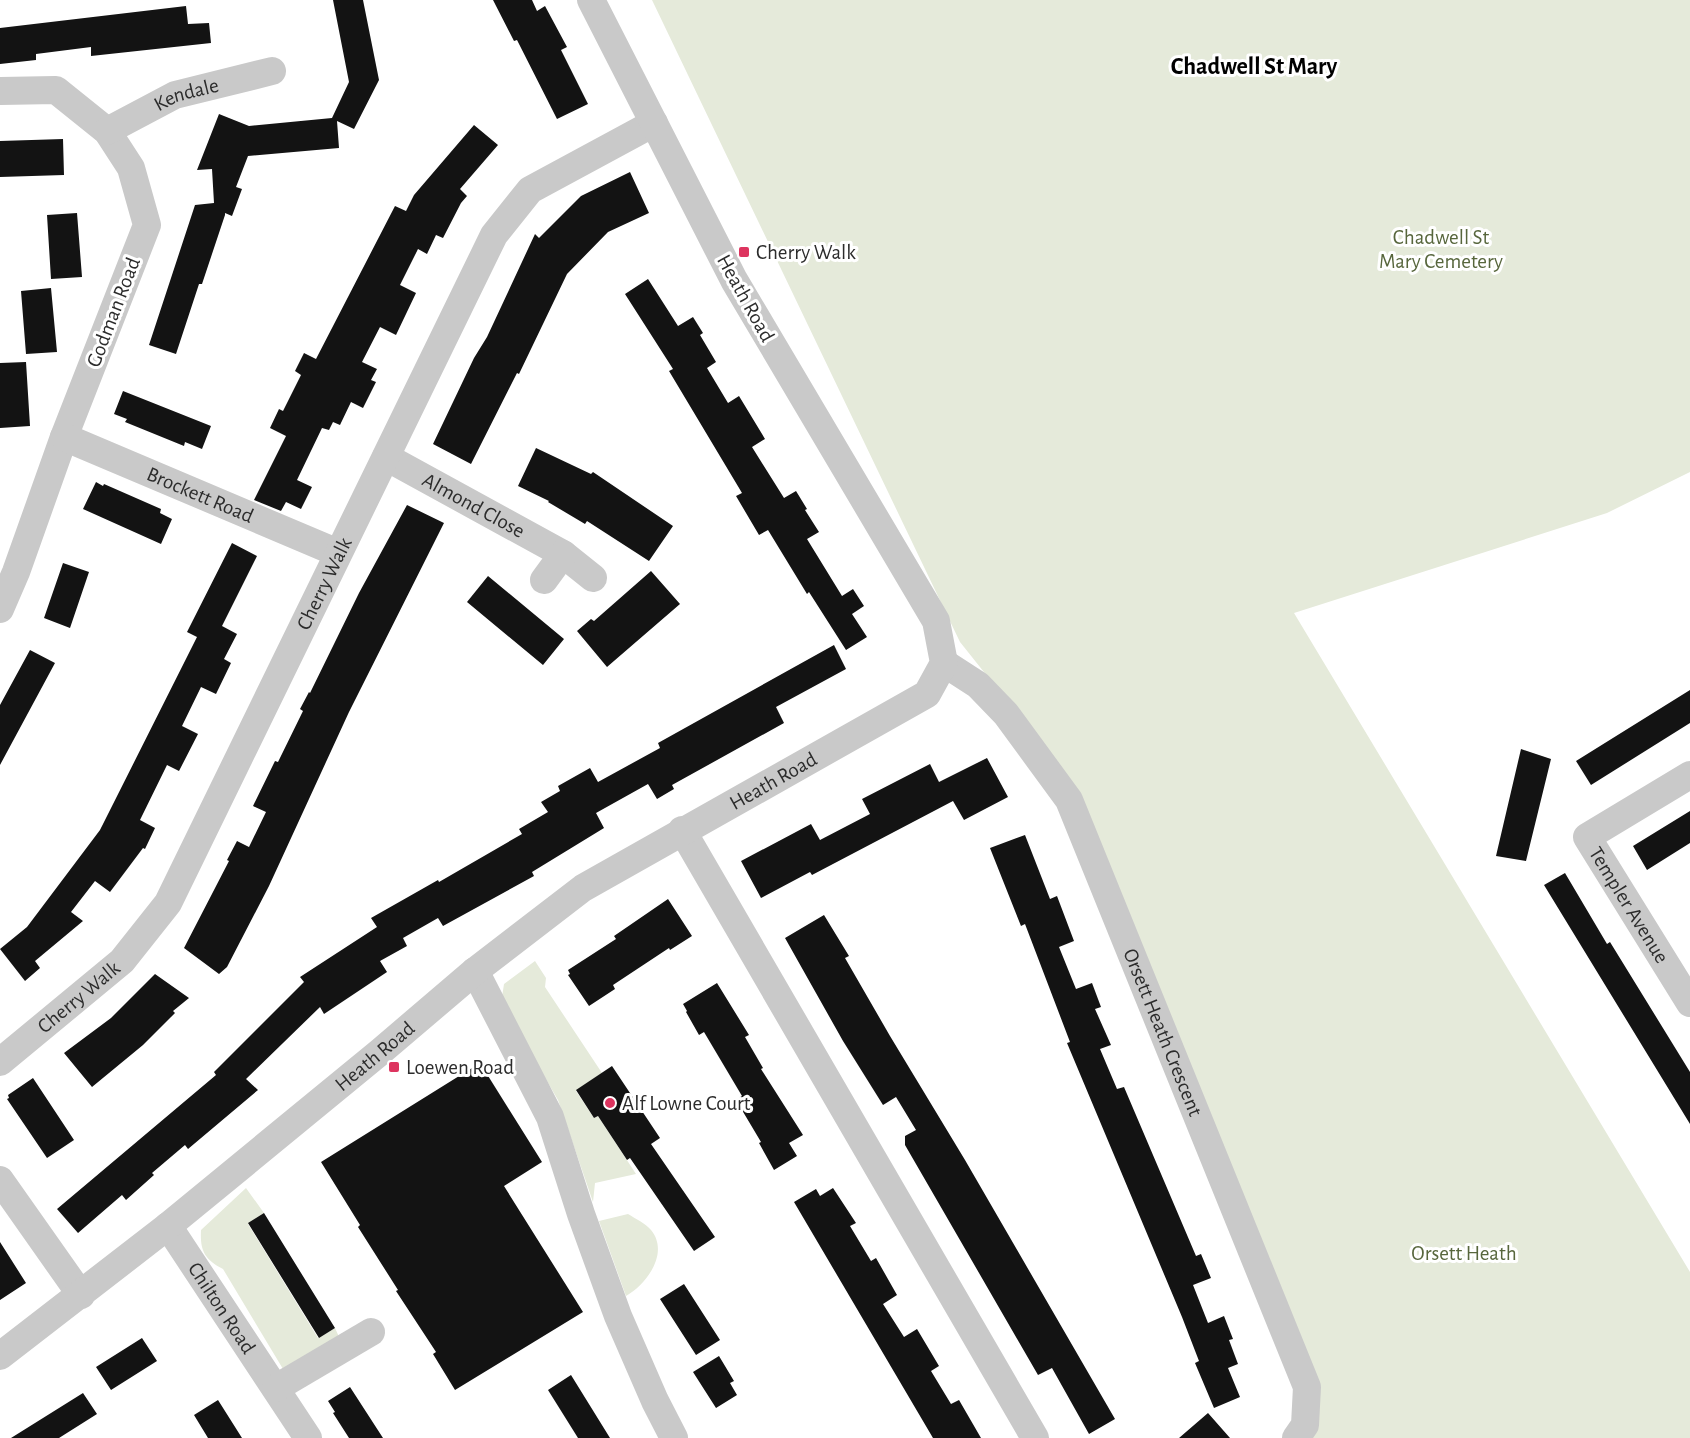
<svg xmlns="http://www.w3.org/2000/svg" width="1690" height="1438" font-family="'Alegreya Sans',sans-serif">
<rect width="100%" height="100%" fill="#fff"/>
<path fill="#e5eada" d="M 652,0 L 1690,0 L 1690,472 L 1607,513 L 1294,613 L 1690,1272 L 1690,1438 L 1304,1438 L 1318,1420 L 1081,794 L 960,642 Z
M 535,961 L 546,978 L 545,987 L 602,1073 L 576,1091 L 594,1118 L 598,1116 L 636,1174 L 595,1183 L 593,1202 L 558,1100 L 505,1009 L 502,997 L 504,984 Z
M 246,1188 L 264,1213 L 248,1224 L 318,1338 L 335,1328 L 340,1339 L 283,1369 L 223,1269 C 204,1259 200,1250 201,1230 Z
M 628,1214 C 636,1219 645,1223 651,1230 C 670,1253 646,1285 626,1296 L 599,1221 Z"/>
<path fill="#131313" d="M 333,0 L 363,0 L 379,80 L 354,129 L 337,121 L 339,148 L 248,156 L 236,187 L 242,189 L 232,216 L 225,213 L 225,215 L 202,284 L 199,284 L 176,354 L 149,345 L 195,205 L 214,203 L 212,169 L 197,170 L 219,114 L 249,126 L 332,118 L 349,82 Z
M 493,0 L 532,0 L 537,11 L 545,6 L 567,47 L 561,50 L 588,104 L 557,119 L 517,40 L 514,41 Z
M 186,6 L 188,24 L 209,23 L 211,43 L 91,56 L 91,47 L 36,54 L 36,60 L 0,64 L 0,28 Z
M 474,125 L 498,145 L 460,189 L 467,196 L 461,203 L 443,238 L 436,235 L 427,254 L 418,249 L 400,285 L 416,293 L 396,335 L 380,327 L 362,362 L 377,369 L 371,380 L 376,382 L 363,408 L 351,402 L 340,425 L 333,422 L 329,430 L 322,428 L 297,480 L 312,487 L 301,509 L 286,502 L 281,511 L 254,500 L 286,436 L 270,428 L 279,409 L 283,411 L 301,375 L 295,371 L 304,353 L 316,359 L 395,206 L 406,211 L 414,195 Z
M 63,139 L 64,175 L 0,177 L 0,141 Z
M 630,172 L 649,213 L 608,232 L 567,274 L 519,374 L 517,373 L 471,464 L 433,444 L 474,358 L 487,337 L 535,234 L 539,238 L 581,196 Z
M 77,213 L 82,277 L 51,279 L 47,215 Z
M 648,279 L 678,326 L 693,317 L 703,333 L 700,335 L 716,362 L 707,368 L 728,403 L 739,396 L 765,439 L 752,447 L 784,498 L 796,491 L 807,509 L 805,510 L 819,532 L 807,539 L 842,596 L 853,589 L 864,606 L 852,614 L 867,637 L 846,650 L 809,592 L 807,594 L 768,530 L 759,535 L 736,496 L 742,493 L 669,371 L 673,369 L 625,294 Z
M 51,288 L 57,352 L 26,354 L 21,291 Z
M 26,362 L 30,426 L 0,428 L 0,363 Z
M 123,391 L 211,426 L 202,449 L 185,442 L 184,446 L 125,422 L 127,419 L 114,414 Z
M 536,448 L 591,474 L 593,472 L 673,526 L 649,561 L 587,521 L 585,524 L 548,502 L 549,501 L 518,486 Z
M 96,482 L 103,486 L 104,484 L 161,509 L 160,513 L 172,519 L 161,544 L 83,509 Z
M 407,505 L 444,523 L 349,712 L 269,886 L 227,967 L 219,974 L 184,948 L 229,861 L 227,860 L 237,841 L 249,847 L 266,812 L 253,806 L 275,761 L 278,762 L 303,711 L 300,709 L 309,692 L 310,693 L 359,593 Z
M 232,543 L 257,556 L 222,626 L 237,634 L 224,659 L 231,663 L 216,694 L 201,687 L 182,726 L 198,734 L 179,771 L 167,765 L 140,820 L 155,828 L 145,849 L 143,848 L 110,892 L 95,881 L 71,912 L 83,921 L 35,961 L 40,968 L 25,981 L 0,949 L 27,927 L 100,830 L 197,637 L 187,632 Z
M 63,563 L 89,572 L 70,628 L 44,618 Z
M 651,571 L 680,604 L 607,667 L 577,631 L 591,619 L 594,621 Z
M 488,576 L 564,639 L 543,665 L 467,602 Z
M 834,645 L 846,669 L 776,707 L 784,723 L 672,785 L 674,789 L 657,799 L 648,784 L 596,813 L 604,828 L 532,872 L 534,876 L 443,926 L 438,918 L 403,938 L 407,946 L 380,961 L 387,972 L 324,1014 L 320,1007 L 246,1079 L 258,1090 L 188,1149 L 185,1145 L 152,1173 L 154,1175 L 126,1200 L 122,1195 L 78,1233 L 57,1209 L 216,1075 L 214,1072 L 304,982 L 300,977 L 377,927 L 371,918 L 438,880 L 439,882 L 522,834 L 519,829 L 548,812 L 541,802 L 560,791 L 558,786 L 590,768 L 598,782 L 660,748 L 658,743 Z
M 30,650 L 55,663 L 0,765 L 0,705 Z
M 1690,690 L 1690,723 L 1591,785 L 1576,761 Z
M 1521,749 L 1551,759 L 1526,861 L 1496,856 Z
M 987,758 L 1008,797 L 964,820 L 953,801 L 812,875 L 810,872 L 761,898 L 741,861 L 811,824 L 820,840 L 870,814 L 862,799 L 930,764 L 939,782 Z
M 1690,811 L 1690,843 L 1647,870 L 1633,846 Z
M 1025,835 L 1050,899 L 1057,896 L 1074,941 L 1059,947 L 1076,989 L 1092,983 L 1101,1007 L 1095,1009 L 1111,1045 L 1100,1049 L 1117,1089 L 1124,1087 L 1196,1256 L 1201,1254 L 1211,1278 L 1193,1285 L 1208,1323 L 1224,1316 L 1233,1339 L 1229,1340 L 1238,1364 L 1228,1368 L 1240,1397 L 1214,1408 L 1195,1363 L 1199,1361 L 1182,1317 L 1067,1043 L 1070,1042 L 1025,924 L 1021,926 L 990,848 Z
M 1565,873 L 1607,944 L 1610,942 L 1690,1072 L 1690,1124 L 1544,885 Z
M 668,899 L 692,936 L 670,950 L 669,948 L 613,985 L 615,989 L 589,1006 L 568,975 L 570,974 L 568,970 L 616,939 L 614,936 Z
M 824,915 L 849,956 L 845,958 L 890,1036 L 965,1160 L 1115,1419 L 1089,1434 L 1052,1368 L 1038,1375 L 905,1145 L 905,1136 L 916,1130 L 896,1097 L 883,1105 L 843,1041 L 785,938 Z
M 155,974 L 189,998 L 173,1011 L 175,1013 L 143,1045 L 92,1087 L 64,1053 L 111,1018 Z
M 717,983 L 749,1035 L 745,1037 L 763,1068 L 761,1069 L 803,1135 L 789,1143 L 797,1156 L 774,1170 L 759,1143 L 761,1142 L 736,1100 L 742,1096 L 704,1032 L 699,1035 L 686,1012 L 687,1011 L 683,1004 Z
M 480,1063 L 542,1162 L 504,1186 L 583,1312 L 455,1390 L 433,1354 L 436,1352 L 396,1291 L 398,1290 L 358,1227 L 360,1225 L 321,1162 Z
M 612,1066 L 660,1138 L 651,1144 L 715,1237 L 694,1251 L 630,1158 L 627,1160 L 598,1116 L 594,1118 L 576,1090 Z
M 33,1078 L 74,1140 L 47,1158 L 7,1099 L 9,1098 L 8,1095 Z
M 833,1188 L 856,1223 L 850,1226 L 871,1261 L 876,1258 L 897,1295 L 883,1304 L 904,1337 L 917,1329 L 939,1366 L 931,1371 L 951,1404 L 959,1400 L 981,1438 L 933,1438 L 794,1202 L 816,1189 L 820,1196 Z
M 264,1213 L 335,1328 L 319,1338 L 248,1223 Z
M 0,1242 L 26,1283 L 0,1300 Z
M 684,1284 L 720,1340 L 696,1355 L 660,1299 Z
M 142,1338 L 157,1361 L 111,1390 L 96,1367 Z
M 719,1356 L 734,1381 L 730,1383 L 737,1395 L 716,1408 L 693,1372 Z
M 571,1375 L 610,1438 L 578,1438 L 548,1390 Z
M 350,1387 L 383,1438 L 349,1438 L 333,1413 L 335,1412 L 328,1401 Z
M 83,1393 L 97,1414 L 59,1438 L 11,1438 Z
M 218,1400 L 242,1438 L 208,1438 L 194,1415 Z
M 1208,1413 L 1230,1438 L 1179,1438 Z"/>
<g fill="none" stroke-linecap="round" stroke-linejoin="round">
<g stroke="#c9c9c9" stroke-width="28">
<path d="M 0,91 L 56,90 L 107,131 L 131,168 L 147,225 L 64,437 L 16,572 L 0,609"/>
<path id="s1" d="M 107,131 L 175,95 L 272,71"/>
<path id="s2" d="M 64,437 L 338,553"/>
<path id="s3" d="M 386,457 L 563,554 L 593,578"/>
<path d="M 544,580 L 563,554"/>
<path id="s4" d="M 944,663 L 978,685 L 1006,714 L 1069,800 L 1307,1387 L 1305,1425 L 1296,1438"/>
<path id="s5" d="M 1690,775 L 1587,837 L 1690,1003"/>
<path d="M 682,830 L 1035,1438"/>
<path d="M 475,971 L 550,1117 L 581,1214 L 618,1316 L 655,1401 L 674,1438"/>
<path id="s6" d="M 0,1062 L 122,961 L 168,903 L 494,235 L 530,190 L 654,123"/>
<path d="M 0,1180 L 81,1295"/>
<path id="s7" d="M 168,1226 L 308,1438"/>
<path id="s8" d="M 0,1356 L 168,1226 L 380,1052 L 475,971 L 583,888 L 927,694 L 944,663 L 936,621 L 734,280 L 591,0"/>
<path d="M 276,1388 L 371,1332"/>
</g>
</g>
<g fill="#dd345f" stroke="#fff" stroke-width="2">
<rect x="738" y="246" width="12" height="12" rx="3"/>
<rect x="388" y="1061" width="12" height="12" rx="3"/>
<circle cx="610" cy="1103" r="6"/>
</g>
<g text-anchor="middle" stroke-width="6" stroke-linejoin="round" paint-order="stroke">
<g font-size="21" fill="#2c2c2c" stroke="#fff">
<text dy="7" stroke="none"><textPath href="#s1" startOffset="88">Kendale</textPath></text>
<text transform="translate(746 298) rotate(61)" y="7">Heath Road</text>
<text transform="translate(113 312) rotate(-69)" y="7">Godman Road</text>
<text dy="7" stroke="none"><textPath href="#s2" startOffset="148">Brockett Road</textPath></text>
<text dy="7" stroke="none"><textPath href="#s3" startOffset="100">Almond Close</textPath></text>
<text dy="7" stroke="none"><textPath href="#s6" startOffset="588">Cherry Walk</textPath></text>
<text dy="7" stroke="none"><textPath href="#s8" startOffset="966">Heath Road</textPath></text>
<text dy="7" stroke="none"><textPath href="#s5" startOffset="200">Templer Avenue</textPath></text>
<text dy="7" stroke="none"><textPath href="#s6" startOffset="102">Cherry Walk</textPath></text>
<text dy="7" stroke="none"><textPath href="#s4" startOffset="438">Orsett Heath Crescent</textPath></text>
<text dy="7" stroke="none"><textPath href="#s8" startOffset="480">Heath Road</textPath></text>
<text dy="7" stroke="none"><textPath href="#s7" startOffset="98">Chilton Road</textPath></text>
</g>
<g font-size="21" fill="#57663c" stroke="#fff">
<text x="1441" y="244">Chadwell St<tspan x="1441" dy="24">Mary Cemetery</tspan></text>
<text x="1464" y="1260">Orsett Heath</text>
</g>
<g font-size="21" fill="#2c2c2c" stroke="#fff" text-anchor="start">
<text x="756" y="259">Cherry Walk</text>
<text x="406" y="1074">Loewen Road</text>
<text x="622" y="1110">Alf Lowne Court</text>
</g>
<g font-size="24" font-weight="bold" fill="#000" stroke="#fff">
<text x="1254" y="74">Chadwell St Mary</text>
</g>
</g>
</svg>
